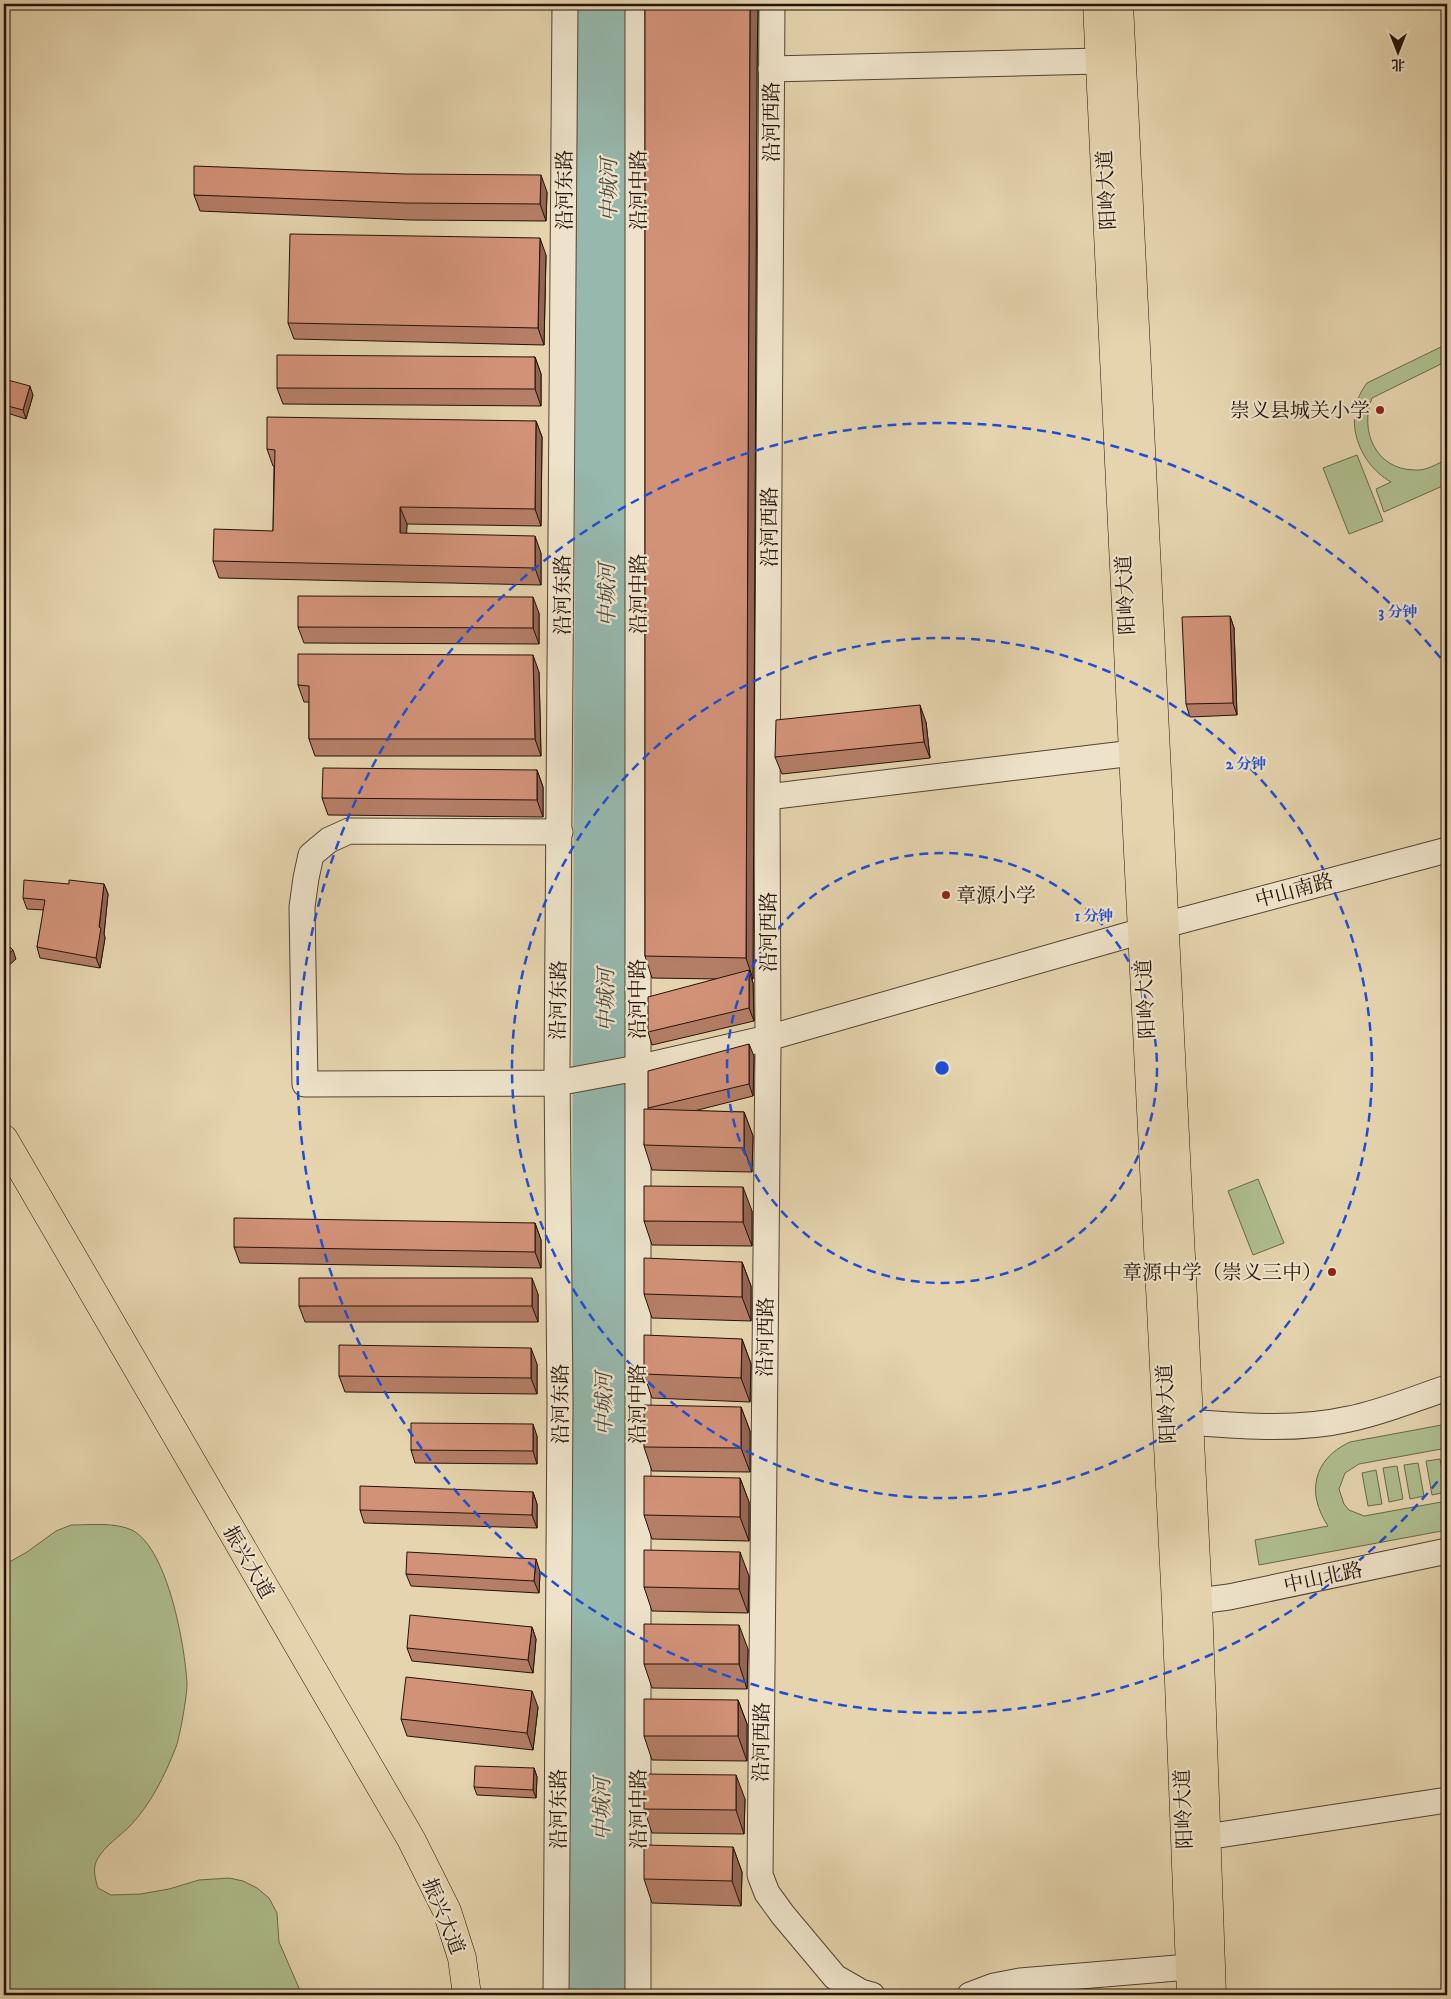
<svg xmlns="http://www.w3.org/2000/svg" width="1451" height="1999" font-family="'IM FELL DW Pica','Noto Serif SC',serif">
<rect width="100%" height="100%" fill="#e5d4ae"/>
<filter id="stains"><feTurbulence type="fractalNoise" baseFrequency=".004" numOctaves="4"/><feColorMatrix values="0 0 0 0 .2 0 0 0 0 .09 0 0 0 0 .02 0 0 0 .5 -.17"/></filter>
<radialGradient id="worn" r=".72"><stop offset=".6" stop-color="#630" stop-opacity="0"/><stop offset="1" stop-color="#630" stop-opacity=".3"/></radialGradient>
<path fill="#afbe8e" stroke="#6a684b" d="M 1447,344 L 1447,361 L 1372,398 C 1359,431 1376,470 1415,470 C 1426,471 1437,464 1447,459 L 1447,484 L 1384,512 L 1376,489 L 1391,482 C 1356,462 1342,415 1367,383 Z
M 1357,455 L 1383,521 L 1349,534 L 1323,468 Z
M 1258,1179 L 1284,1243 L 1253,1255 L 1228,1191 Z
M 1447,1424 L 1447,1448 L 1359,1464 L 1345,1473 L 1339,1489 L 1344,1504 L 1349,1510 L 1364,1516 L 1447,1501 L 1447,1530 L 1259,1565 L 1255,1540 L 1328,1526 C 1306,1493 1313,1459 1350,1442 Z
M 1440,1459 L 1446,1492 L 1432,1495 L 1426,1461 Z
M 1418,1463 L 1424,1496 L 1410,1499 L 1404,1465 Z
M 1397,1466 L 1403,1499 L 1389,1502 L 1383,1468 Z
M 1376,1470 L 1382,1504 L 1368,1506 L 1362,1473 Z
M 71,1525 C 90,1525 114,1522 132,1530 C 168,1549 185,1646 187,1684 C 187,1696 180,1736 176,1747 C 165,1775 151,1804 130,1826 C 120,1836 105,1846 98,1858 C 92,1868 95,1878 98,1888 L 111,1895 L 141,1894 L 169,1889 L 199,1880 L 229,1878 L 243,1881 L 257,1888 L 269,1898 L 277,1913 L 279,1942 L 302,1995 L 4,1995 L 4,1565 L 27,1552 L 56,1531 Z"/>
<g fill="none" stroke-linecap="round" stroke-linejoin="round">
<path stroke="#96b8ad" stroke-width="32" d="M 585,1995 L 593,4
M 611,1995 L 610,1806 L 619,4"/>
<defs>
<path id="minor" d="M 772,4 L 767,797 L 768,1049 L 760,1875 L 767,1893 L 783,1915 L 835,1977 L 861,1992 L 872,1995
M 771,69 L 1099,61
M 767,797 L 1133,753
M 560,832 L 349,831 L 329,840 L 311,855 L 306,878 L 302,907 L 305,1084 L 557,1083 L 637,1068 L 768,1038 L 1142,931 L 1447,850
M 1189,1422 C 1241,1426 1297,1431 1349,1419 C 1381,1413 1416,1398 1447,1388
M 1198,1601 L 1229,1597 L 1447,1551
M 1206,1837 L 1447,1800
M 556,1995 L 560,1404 L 557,1071 L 565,4
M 638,1995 L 638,4
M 970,1995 L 994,1986 L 1020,1981 L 1189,1967"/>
<path id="major" d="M 1097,4 L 1133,753 L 1176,1604 L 1191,1995
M 1119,4 L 1198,1601 L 1212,1995
M 4,1139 L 411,1839 L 447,1911 L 462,1958 L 467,1995"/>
</defs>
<use href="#minor" stroke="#544232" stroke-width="27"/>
<use href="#major" stroke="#241108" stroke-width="29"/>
<use href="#minor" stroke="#eee3ca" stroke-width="25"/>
<use href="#major" stroke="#e5d4ae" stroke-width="28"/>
</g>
<path fill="#b57e67" stroke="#241108" d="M 151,4 L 218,4 L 218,7 L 152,6 Z
M 645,4 L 758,4 L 757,69 L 753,979 L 752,979 L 753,983 L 754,1021 L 652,1045 L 648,1032 L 718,979 L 652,978 L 645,956 Z
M 547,192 L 546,221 L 411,220 L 200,211 L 194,195 Z
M 546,255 L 544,345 L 294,339 L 288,323 Z
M 535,357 L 541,374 L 541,406 L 283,404 L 277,388 Z
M 4,379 L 33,395 L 26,419 L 4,412 Z
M 536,421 L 542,437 L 541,526 L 407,524 L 406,534 L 541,553 L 541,585 L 219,578 L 213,561 L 273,531 L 274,466 L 273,466 L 267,449 Z
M 539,613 L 539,644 L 304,643 L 298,627 Z
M 1230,616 L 1234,628 L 1237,715 L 1190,717 L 1186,704 Z
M 539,672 L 541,756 L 315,756 L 309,739 L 309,702 L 304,702 L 298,685 Z
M 926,722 L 930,758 L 782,774 L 775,757 Z
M 537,770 L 543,787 L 543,817 L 328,815 L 322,798 Z
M 69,884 L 104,884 L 108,894 L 104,934 L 105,938 L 100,968 L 40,958 L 37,947 L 44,910 L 27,909 L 23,898 Z
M 754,1056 L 753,1096 L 694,1111 L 744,1112 L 753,1136 L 752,1172 L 652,1170 L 644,1145 L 648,1108 Z
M 752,1211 L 752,1246 L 652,1245 L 644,1221 Z
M 535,1223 L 541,1240 L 541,1268 L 240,1263 L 234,1247 Z
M 742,1262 L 751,1286 L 751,1321 L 652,1318 L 644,1294 Z
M 538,1294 L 538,1322 L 305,1322 L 299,1306 Z
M 742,1339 L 751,1364 L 750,1402 L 652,1398 L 644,1374 Z
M 537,1364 L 537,1394 L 345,1392 L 339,1376 Z
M 741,1407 L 750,1431 L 750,1472 L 652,1471 L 644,1447 Z
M 537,1436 L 537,1464 L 415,1463 L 411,1450 Z
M 740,1478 L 749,1502 L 749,1541 L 652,1539 L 644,1515 Z
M 533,1492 L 537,1504 L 537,1528 L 364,1523 L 360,1510 Z
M 540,1572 L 539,1593 L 411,1586 L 406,1574 Z
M 749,1576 L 748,1613 L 652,1611 L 644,1587 Z
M 532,1627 L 536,1639 L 533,1673 L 412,1661 L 407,1648 Z
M 748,1649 L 747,1689 L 652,1688 L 644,1664 Z
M 738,1700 L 747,1724 L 747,1761 L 652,1760 L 644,1736 Z
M 538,1707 L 533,1750 L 407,1736 L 401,1719 Z
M 534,1768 L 537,1777 L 536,1798 L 477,1795 L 474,1787 Z
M 745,1799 L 744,1834 L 652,1833 L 644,1809 Z
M 733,1847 L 742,1872 L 741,1906 L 652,1903 L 644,1879 Z"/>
<path fill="#936654" stroke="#241108" d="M 750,4 L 758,4 L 757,69 L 753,979 L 746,958 Z
M 541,175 L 547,192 L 546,221 L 540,204 Z
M 540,238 L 546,255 L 544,345 L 538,328 Z
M 535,357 L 541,374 L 541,406 L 535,389 Z
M 30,386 L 33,395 L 26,419 L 23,410 Z
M 536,421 L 542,437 L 541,526 L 535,509 Z
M 400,507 L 407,524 L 406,550 L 400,533 Z
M 535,536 L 541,553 L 541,585 L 535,568 Z
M 533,597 L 539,613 L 539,644 L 533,628 Z
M 1230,616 L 1234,628 L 1237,715 L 1233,703 Z
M 533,655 L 539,672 L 541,756 L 535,739 Z
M 920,705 L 926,722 L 930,758 L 924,742 Z
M 537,770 L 543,787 L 543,817 L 537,800 Z
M 104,884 L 108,894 L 104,934 L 105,938 L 100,968 L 96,958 Z
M 13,950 L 16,959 L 4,970 L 4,958 Z
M 749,970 L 753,983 L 754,1021 L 749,1008 Z
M 749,1044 L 754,1056 L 753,1096 L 749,1084 Z
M 744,1112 L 753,1136 L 752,1172 L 744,1148 Z
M 743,1187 L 752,1211 L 752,1246 L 743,1222 Z
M 535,1223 L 541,1240 L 541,1268 L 535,1252 Z
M 742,1262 L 751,1286 L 751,1321 L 742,1297 Z
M 532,1278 L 538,1294 L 538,1322 L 532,1306 Z
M 742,1339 L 751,1364 L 750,1402 L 741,1378 Z
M 531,1348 L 537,1364 L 537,1394 L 531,1378 Z
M 741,1407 L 750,1431 L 750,1472 L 741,1448 Z
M 533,1424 L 537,1436 L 537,1464 L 533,1451 Z
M 740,1478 L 749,1502 L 749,1541 L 740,1517 Z
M 533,1492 L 537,1504 L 537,1528 L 532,1515 Z
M 740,1552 L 749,1576 L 748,1613 L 739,1589 Z
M 536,1559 L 540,1572 L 539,1593 L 534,1581 Z
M 739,1625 L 748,1649 L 747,1689 L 739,1664 Z
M 532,1627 L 536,1639 L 533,1673 L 528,1660 Z
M 532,1691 L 538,1707 L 533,1750 L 527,1733 Z
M 738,1700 L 747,1724 L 747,1761 L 738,1736 Z
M 534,1768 L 537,1777 L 536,1798 L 533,1790 Z
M 736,1775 L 745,1799 L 744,1834 L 736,1810 Z
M 733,1847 L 742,1872 L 741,1906 L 732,1881 Z"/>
<path fill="#d29278" stroke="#241108" d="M 645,4 L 750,4 L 746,958 L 645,956 Z
M 194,166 L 405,174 L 541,175 L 540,204 L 405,203 L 194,195 Z
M 290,234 L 540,238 L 538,328 L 288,323 Z
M 277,355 L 535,357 L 535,389 L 277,388 Z
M 4,379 L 30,386 L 23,410 L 4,405 Z
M 267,417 L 536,421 L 535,509 L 400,507 L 400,533 L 535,536 L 535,568 L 213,561 L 214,529 L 273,531 L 275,450 L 267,449 Z
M 298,596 L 533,597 L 533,628 L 298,627 Z
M 1230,616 L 1233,703 L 1186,704 L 1182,617 Z
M 298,654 L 533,655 L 535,739 L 309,739 L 309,686 L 298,685 Z
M 920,705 L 924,742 L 775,757 L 776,720 Z
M 323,768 L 537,770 L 537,800 L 322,798 Z
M 24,880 L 69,884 L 69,880 L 104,884 L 99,927 L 101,928 L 96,958 L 37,947 L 45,900 L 23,898 Z
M 4,941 L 13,950 L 4,958 Z
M 749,970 L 749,1008 L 648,1032 L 648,997 Z
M 749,1044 L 749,1084 L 648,1108 L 648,1071 Z
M 644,1109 L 744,1112 L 744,1148 L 644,1145 Z
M 644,1186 L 743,1187 L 743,1222 L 644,1221 Z
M 234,1218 L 535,1223 L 535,1252 L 234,1247 Z
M 644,1258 L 742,1262 L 742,1297 L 644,1294 Z
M 299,1278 L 532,1278 L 532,1306 L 299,1306 Z
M 644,1335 L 742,1339 L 741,1378 L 644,1374 Z
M 339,1345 L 531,1348 L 531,1378 L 339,1376 Z
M 644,1405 L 741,1407 L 741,1448 L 644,1447 Z
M 411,1423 L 533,1424 L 533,1451 L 411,1450 Z
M 644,1476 L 740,1478 L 740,1517 L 644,1515 Z
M 360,1486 L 533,1492 L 532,1515 L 360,1510 Z
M 644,1550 L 740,1552 L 739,1589 L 644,1587 Z
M 407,1552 L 536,1559 L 534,1581 L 406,1574 Z
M 410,1615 L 532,1627 L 528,1660 L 407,1648 Z
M 644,1624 L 739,1625 L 739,1664 L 644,1664 Z
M 406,1677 L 532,1691 L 527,1733 L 401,1719 Z
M 644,1699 L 738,1700 L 738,1736 L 644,1736 Z
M 475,1766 L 534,1768 L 533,1790 L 474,1787 Z
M 644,1774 L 736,1775 L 736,1810 L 644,1809 Z
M 644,1845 L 733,1847 L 732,1881 L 644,1879 Z"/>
<g fill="none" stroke="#1d4ed8" stroke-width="2.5" stroke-dasharray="9 6">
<circle cx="942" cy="1068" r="215"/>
<circle cx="942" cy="1068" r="430"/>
<path d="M1447 1470A645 645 0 1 1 1447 666"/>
</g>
<g fill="#8f2418" stroke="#eee3ca" stroke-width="2">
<circle cx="1380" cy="410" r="5"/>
<circle cx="946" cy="895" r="5"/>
<circle cx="1332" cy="1272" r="5"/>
</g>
<g text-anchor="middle" stroke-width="4.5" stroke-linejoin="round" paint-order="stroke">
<g font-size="20" fill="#241108" stroke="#eee3ca">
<text transform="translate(771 122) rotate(-90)" y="7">沿河西路</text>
<text transform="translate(564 190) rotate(-90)" y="7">沿河东路</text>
<text transform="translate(638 190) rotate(-90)" y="7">沿河中路</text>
<text transform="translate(1106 190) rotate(-93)" y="7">阳岭大道</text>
<text transform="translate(769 527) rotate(-90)" y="7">沿河西路</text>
<text transform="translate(638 594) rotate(-90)" y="7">沿河中路</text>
<text transform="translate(562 595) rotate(-90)" y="7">沿河东路</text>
<text transform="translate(1125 595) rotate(-93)" y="7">阳岭大道</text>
<text transform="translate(1294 890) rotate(-15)" y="7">中山南路</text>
<text transform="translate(768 932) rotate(-90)" y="7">沿河西路</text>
<text transform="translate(637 999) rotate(-90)" y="7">沿河中路</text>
<text transform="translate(1145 999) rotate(-93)" y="7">阳岭大道</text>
<text transform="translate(558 1000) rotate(-89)" y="7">沿河东路</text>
<text transform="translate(765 1337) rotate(-89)" y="7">沿河西路</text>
<text transform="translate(560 1404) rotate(-90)" y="7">沿河东路</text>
<text transform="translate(637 1404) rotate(-90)" y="7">沿河中路</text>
<text transform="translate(1166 1404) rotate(-93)" y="7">阳岭大道</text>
<text transform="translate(249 1562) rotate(60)" y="7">振兴大道</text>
<text transform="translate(1323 1577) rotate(-12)" y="7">中山北路</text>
<text transform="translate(761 1742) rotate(-89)" y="7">沿河西路</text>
<text transform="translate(558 1809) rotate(-90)" y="7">沿河东路</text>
<text transform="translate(638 1809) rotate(-90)" y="7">沿河中路</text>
<text transform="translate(1183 1809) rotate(-92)" y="7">阳岭大道</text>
<text transform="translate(444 1916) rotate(68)" y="7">振兴大道</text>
</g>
<g font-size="20" fill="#241108" stroke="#eee3ca" text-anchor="end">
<text x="1370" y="417">崇义县城关小学</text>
<text x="956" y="902" text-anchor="start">章源小学</text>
<text x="1322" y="1279">章源中学（崇义三中）</text>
</g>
<g font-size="21" font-style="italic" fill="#4c4b42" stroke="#eee3ca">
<text transform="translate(609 190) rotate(-90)" y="7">中城河</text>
<text transform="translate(607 595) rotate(-90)" y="7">中城河</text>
<text transform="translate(606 1000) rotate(-90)" y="7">中城河</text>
<text transform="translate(604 1404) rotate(-90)" y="7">中城河</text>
<text transform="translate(602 1809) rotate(-90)" y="7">中城河</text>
</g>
</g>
<circle cx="942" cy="1068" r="8" fill="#1d4ed8" stroke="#eee3ca" stroke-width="2.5"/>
<g font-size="15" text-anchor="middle" font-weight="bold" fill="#1d4ed8" stroke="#eee3ca" stroke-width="4.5" stroke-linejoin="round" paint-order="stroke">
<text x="1398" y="617">3 分钟</text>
<text x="1246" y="769">2 分钟</text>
<text x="1094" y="921">1 分钟</text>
</g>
<rect width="1451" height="1999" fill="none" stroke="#e5d4ae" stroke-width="20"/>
<rect x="5" y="5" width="1441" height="1989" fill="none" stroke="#241108" stroke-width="2.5"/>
<rect x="10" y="10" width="1431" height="1979" fill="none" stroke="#241108"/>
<g transform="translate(1398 52) rotate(180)" stroke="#eee3ca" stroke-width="4" paint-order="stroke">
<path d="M0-4L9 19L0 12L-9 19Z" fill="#241108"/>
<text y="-8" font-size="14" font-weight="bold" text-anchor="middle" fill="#241108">北</text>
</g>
<rect width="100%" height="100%" filter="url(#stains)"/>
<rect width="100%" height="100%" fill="url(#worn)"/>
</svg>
